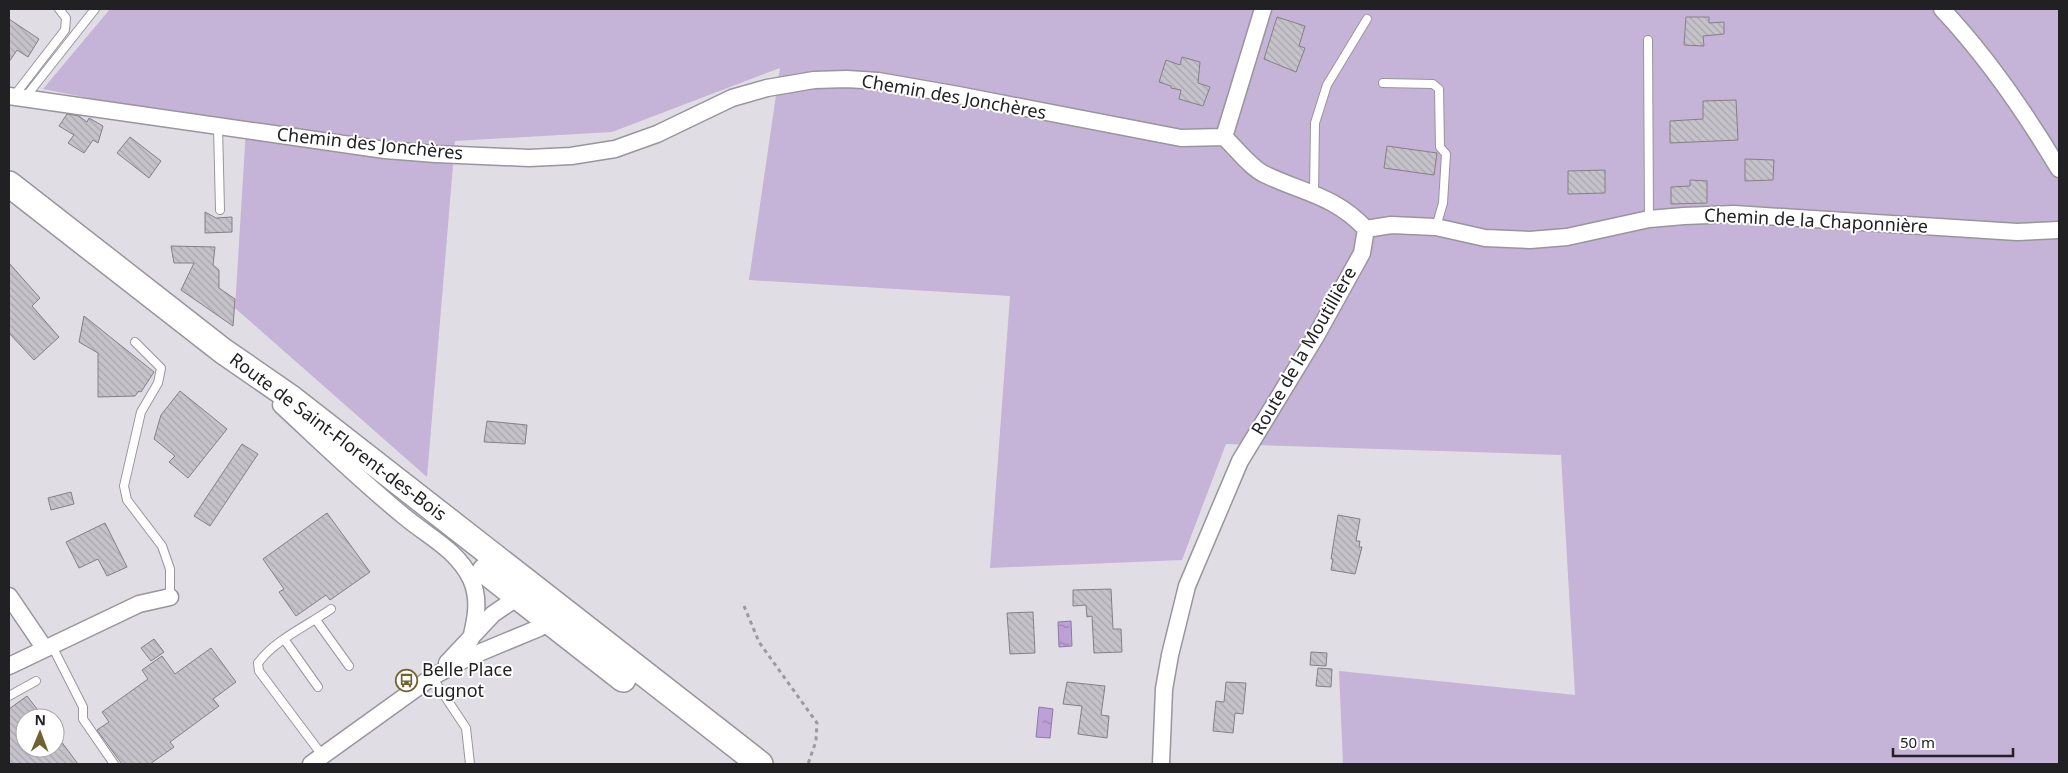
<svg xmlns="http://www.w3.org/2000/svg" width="2068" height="773" font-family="'Noto Sans',sans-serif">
<defs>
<pattern id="water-ripples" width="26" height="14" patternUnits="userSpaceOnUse" patternTransform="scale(1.25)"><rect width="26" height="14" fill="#bda0d8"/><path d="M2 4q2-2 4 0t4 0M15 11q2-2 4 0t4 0" fill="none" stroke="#9982af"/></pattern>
<pattern id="building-back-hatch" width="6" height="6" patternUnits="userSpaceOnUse" patternTransform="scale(1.25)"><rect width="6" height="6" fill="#c6c2ca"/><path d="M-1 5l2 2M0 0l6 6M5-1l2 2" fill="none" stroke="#aaa6ad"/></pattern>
</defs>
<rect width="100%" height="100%" fill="#e1dde5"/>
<path fill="#c6b3d8" d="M 110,9 L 2059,9 L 2059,764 L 1343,764 L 1339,671 L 1575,695 L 1561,455 L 1226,444 L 1182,560 L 990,568 L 1010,296 L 749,280 L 780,68 L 612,132 L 455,141 L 427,477 L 235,308 L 246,129 L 43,89 Z"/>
<path fill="url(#water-ripples)" stroke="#8e7aa2" d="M 1071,621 L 1072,646 L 1059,647 L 1058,622 Z
M 1039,707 L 1053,709 L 1050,738 L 1036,737 Z"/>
<path fill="url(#building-back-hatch)" stroke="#848087" d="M 1277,17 L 1305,26 L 1299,46 L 1305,48 L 1296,72 L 1264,59 Z
M 1686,17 L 1709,17 L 1709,23 L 1724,22 L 1724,34 L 1703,36 L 1704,46 L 1684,45 Z
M 9,19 L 39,39 L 28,57 L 17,50 L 9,62 Z
M 1182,57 L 1200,62 L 1198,83 L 1210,87 L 1203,106 L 1179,99 L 1181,90 L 1171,88 L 1171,86 L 1159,82 L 1166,60 L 1180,65 Z
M 1736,100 L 1738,140 L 1670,143 L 1670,121 L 1703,119 L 1703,101 Z
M 67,114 L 79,116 L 87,122 L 89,118 L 103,126 L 98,143 L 93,140 L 84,153 L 68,143 L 74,135 L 59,126 Z
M 130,137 L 161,161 L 149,178 L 117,153 Z
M 1387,146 L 1437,153 L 1434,175 L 1384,168 Z
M 1745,159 L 1774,160 L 1773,180 L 1745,181 Z
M 1605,170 L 1605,193 L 1568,194 L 1568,171 Z
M 1690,180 L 1707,181 L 1707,203 L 1671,204 L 1671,187 L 1690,186 Z
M 205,212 L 216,218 L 232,217 L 232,232 L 205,233 Z
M 171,246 L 215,247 L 213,265 L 219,270 L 219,288 L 235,299 L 233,326 L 181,290 L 194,263 L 174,263 Z
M 9,263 L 40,298 L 32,306 L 59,337 L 34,360 L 9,333 Z
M 84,316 L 154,372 L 141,392 L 139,391 L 135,396 L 98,397 L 98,353 L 79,342 Z
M 180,391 L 227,429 L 188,478 L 169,462 L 175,456 L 154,439 L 161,415 Z
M 487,421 L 527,425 L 525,444 L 484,442 Z
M 242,444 L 258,454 L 210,526 L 194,516 Z
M 71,492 L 74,504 L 51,510 L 48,498 Z
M 327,513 L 370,572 L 330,600 L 326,595 L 296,616 L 279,592 L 284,589 L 263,559 Z
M 1338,515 L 1360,519 L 1356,541 L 1360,541 L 1359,547 L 1362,547 L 1355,574 L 1331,570 L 1333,559 L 1331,559 Z
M 105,523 L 127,567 L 107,576 L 98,559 L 79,568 L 66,542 Z
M 1111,589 L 1113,629 L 1121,629 L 1122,652 L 1094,653 L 1092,616 L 1087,617 L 1086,605 L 1073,606 L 1073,590 Z
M 1033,612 L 1035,653 L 1010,654 L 1007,613 Z
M 154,639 L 164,652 L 151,661 L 141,648 Z
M 211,648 L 236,682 L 213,699 L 219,706 L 170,742 L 174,747 L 150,764 L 122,764 L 97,730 L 109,722 L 102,712 L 148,679 L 142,670 L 162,656 L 175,674 Z
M 1311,652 L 1327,653 L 1326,666 L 1310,665 Z
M 1318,668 L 1332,669 L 1331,687 L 1316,686 Z
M 1067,682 L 1105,686 L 1101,715 L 1109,716 L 1107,738 L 1078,734 L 1082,706 L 1063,704 Z
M 1226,682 L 1246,683 L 1243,714 L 1235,713 L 1233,733 L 1213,731 L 1216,701 L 1224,702 Z
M 27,696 L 44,718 L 25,718 L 25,748 L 55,748 L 55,733 L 78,764 L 9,764 L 9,709 Z"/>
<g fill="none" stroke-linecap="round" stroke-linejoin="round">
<defs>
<path id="service" d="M 1648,40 L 1649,219
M 1383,83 L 1433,84 L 1439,89 L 1440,147 L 1446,154 L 1443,203 L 1436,227
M 14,96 L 65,30 L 66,18 L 59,9
M 24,99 L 95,9
M 218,127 L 220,210
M 1314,193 L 1315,123 L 1327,85 L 1367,19
M 135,342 L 161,368 L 158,383 L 141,412 L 124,486 L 127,500 L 162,546 L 170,569 L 170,597
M 316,620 L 349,666
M 284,639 L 318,687
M 52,646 L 83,707 L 83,719 L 114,764
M 432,677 L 466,728 L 470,764
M 9,696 L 36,681
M 322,755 L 259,671 L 258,663 C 276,639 307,626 331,609"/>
<path id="minor" d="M 1942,9 C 1988,58 2025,112 2059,169
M 9,96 L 385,150 L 436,154 L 529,158 L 571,156 L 615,149 L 657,134 L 732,98 L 767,88 L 814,80 L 847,79 L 878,81 L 958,95 L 1181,138 L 1224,137
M 1366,229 L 1391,225 L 1436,227 L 1485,238 L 1530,240 L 1567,237 L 1649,219 L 1684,216 L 1734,214 L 2017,232 L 2059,230
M 281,405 C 322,443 362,482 405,517 C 429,537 457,550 471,579 C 480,599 476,618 471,639
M 9,596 L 45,649
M 447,663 L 493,614 L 518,597 L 526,599
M 9,666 L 139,604 L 170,597
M 311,764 L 432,677 L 469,657 L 539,628 L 549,622 L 545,614
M 1161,764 L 1164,689 L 1170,655 L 1187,586 L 1240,461 L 1316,336 L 1362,253 L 1366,229 C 1334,195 1303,193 1264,174 C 1251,168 1235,147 1224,137 L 1263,9"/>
<path id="primary" d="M 9,184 L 223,351 L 291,398 L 760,764
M 485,571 L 623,679"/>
</defs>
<use href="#service" stroke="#99959d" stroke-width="10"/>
<use href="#minor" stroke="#99959d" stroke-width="19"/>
<use href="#primary" stroke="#99959d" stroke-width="28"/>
<path stroke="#9c99a0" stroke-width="3" stroke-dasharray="4 4" stroke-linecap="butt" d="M 744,606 L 759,642 L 817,723 L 816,741 L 808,764"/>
<use href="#service" stroke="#fff" stroke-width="8"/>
<use href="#minor" stroke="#fff" stroke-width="16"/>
<use href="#primary" stroke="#fff" stroke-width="25"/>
</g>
<defs>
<symbol id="bus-ring" viewBox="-11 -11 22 22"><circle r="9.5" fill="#fff" stroke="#6f6431" stroke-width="1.5"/><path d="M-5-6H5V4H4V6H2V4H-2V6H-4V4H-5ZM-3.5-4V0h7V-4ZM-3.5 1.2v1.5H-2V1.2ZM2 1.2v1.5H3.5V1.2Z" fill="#6f6431"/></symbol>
</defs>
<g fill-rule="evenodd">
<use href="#bus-ring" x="394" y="668" width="25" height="25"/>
</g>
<g text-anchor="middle" stroke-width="4" stroke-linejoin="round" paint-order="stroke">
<g font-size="18" fill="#212023" stroke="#fff">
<text transform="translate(954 97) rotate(10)" y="6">Chemin des Jonchères</text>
<text transform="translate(370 144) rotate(6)" y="6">Chemin des Jonchères</text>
<text transform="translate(1816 221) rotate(3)" y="6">Chemin de la Chaponnière</text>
<text transform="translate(1304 351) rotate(-60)" y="6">Route de la Moutillière</text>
<text transform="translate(338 437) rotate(37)" y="6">Route de Saint-Florent-des-Bois</text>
</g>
<g font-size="18" fill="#212023" stroke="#fff" text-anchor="start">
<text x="422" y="676">Belle Place<tspan x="422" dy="21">Cugnot</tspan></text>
</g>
</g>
<rect width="2068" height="773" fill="none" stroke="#212023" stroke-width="20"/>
<g transform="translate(40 733) rotate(1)"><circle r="24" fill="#ffffff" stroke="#a6a6a7"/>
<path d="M0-4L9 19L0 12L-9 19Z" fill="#6f6431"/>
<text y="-8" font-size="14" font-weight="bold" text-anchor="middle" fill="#212023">N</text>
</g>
<path d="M1893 748v8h120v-8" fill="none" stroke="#212023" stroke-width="2.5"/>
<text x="1900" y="748" font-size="15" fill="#212023" stroke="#ffffff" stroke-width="4" paint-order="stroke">50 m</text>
</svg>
